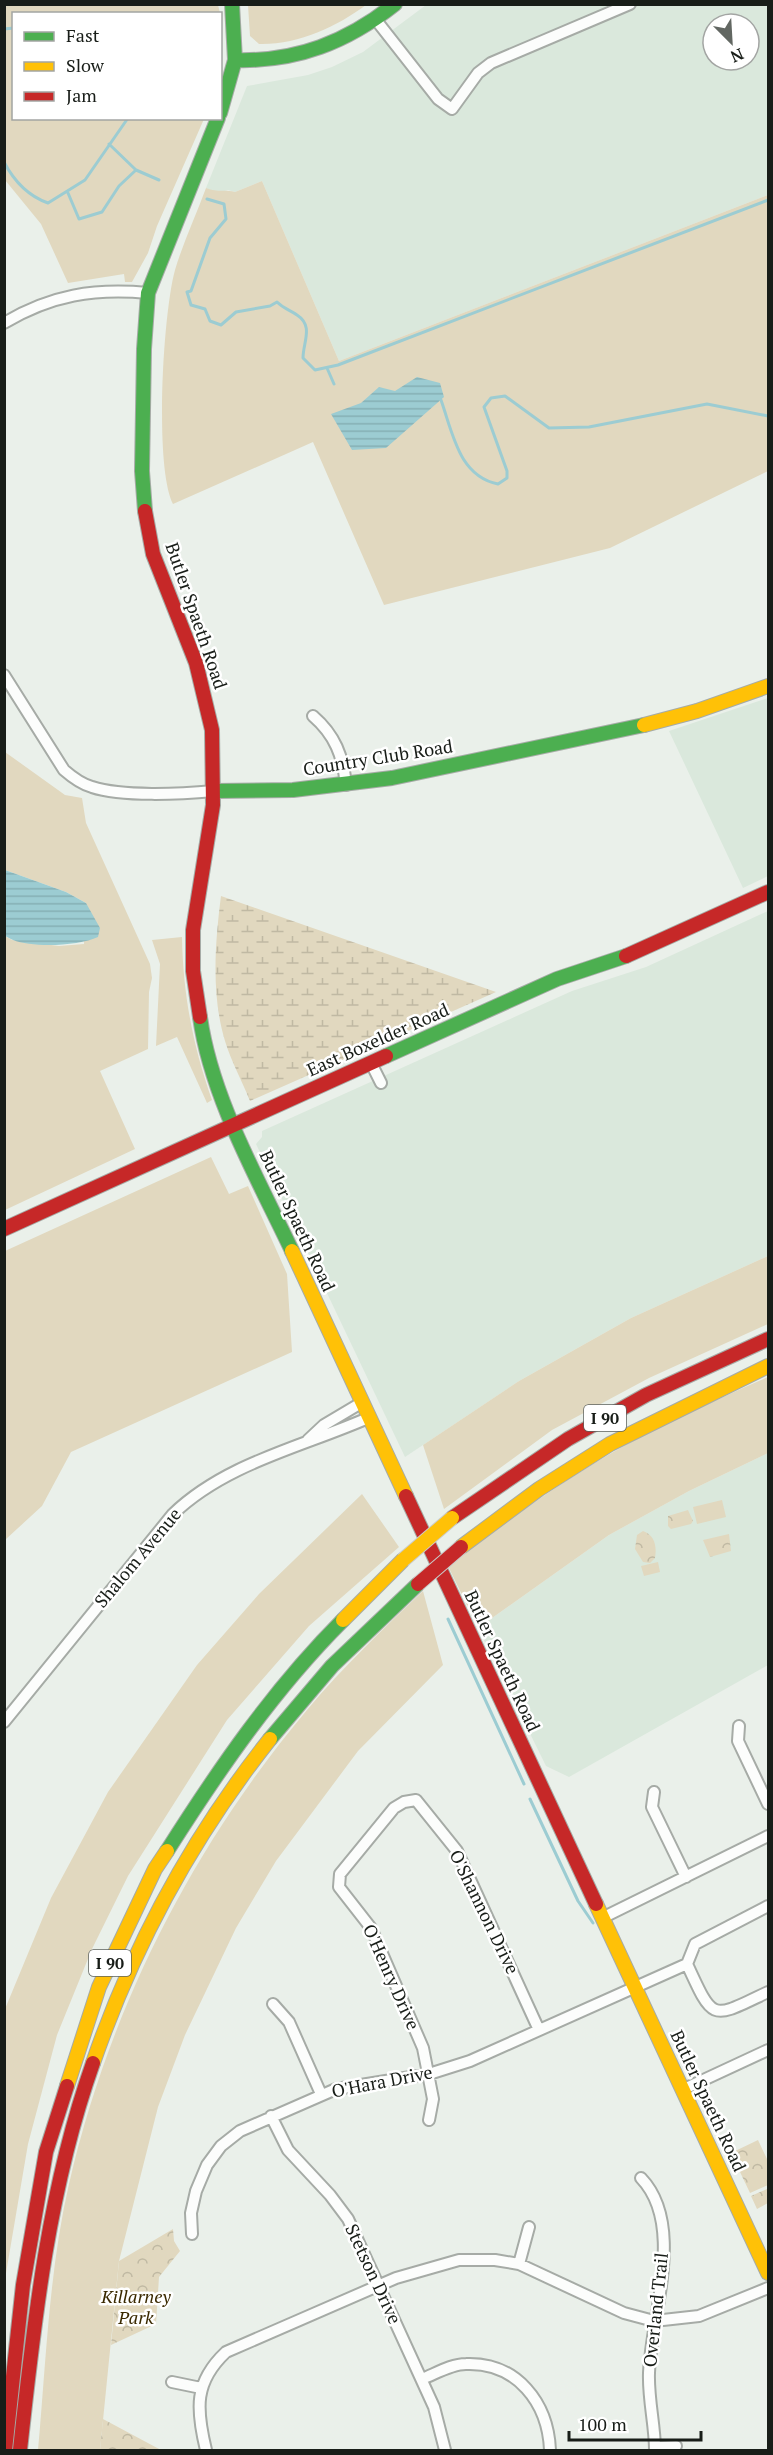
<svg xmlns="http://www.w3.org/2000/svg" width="773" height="2455" font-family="'PT Serif',serif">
<defs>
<pattern id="forest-crowns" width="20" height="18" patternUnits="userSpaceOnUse" patternTransform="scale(1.5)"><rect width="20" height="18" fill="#e1d8bf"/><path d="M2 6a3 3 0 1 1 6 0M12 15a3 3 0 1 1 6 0" fill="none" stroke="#c0b9a3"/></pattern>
<pattern id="wetland-marsh" width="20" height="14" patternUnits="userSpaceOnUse" patternTransform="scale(1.5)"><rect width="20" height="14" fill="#e1d8bf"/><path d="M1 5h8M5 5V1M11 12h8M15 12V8" fill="none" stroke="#c0b9a3"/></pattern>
<pattern id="water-rules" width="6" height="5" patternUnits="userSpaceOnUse" patternTransform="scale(1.5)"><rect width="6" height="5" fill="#9cccd2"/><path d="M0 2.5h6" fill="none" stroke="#86afb4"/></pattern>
</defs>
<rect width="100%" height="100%" fill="#eaf0ea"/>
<path fill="#dae8dc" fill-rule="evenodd" d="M 426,5 L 768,5 L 768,195 L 339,361 L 262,181 L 235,192 L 228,190 L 218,193 L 206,188 L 247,86 L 308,75 L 332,67 L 363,52 ZM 713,24 L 749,24 L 749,60 L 713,60 Z
M 768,698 L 768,876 L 743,888 L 669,731 Z
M 768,911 L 768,1256 L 631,1318 L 519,1381 L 405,1457 L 256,1144 L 262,1137 L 262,1131 L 572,991 L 646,967 Z
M 768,1453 L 768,1665 L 569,1777 L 546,1766 L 478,1628 L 609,1535 L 689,1491 Z"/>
<path fill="#e1d8bf" d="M 4,5 L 218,5 L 220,13 L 14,14 L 14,118 L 204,119 L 157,226 L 148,253 L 132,282 L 125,282 L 124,274 L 68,283 L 41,224 L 5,180 Z
M 248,5 L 248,4 L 366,5 C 336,27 298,45 259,44 L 250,36 Z
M 262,181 L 339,361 L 768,195 L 768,471 L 610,548 L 384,605 L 313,442 L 173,504 C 154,467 163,313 175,270 C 183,243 196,215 206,188 C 219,193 224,189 235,192 Z
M 5,752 L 65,795 L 82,798 L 86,823 L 150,964 L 152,978 L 149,992 L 148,1049 L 100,1071 L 135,1149 L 5,1210 L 5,936 L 12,940 L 59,946 L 84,944 L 86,903 L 66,892 L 5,870 Z
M 182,937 C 183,995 193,1046 212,1100 L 207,1103 L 177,1037 L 156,1046 L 160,964 L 152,940 Z
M 211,1157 L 229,1194 L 248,1186 L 287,1274 L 292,1352 L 71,1452 L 42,1506 L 5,1540 L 5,1251 Z
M 768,1256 L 768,1324 L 649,1378 L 552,1430 L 444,1509 L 423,1445 L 519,1381 L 631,1318 Z
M 768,1377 L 768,1453 L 689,1491 L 609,1535 L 478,1628 L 448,1566 C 495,1530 542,1495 593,1464 C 649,1430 709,1403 768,1377 Z
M 362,1494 L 399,1547 L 309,1626 L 227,1720 L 128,1876 L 92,1949 L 57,2035 L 28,2144 L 5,2279 L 5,2009 L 51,1898 L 108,1792 L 197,1665 L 259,1594 Z
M 722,1500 L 726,1517 L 697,1524 L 693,1507 Z
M 658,1562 L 660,1572 L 644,1576 L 641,1566 Z
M 423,1591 L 443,1665 L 358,1751 L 276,1861 L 236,1928 L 185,2035 L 158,2107 L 119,2261 L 100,2450 L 38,2450 C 46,2362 49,2271 69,2184 C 109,2010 192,1847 307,1710 C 343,1667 383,1629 423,1591 Z"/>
<path fill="url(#forest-crowns)" d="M 688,1510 L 693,1521 L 691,1524 L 671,1529 L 668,1526 L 668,1516 Z
M 643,1531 C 655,1535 657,1547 655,1558 L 650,1563 L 643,1562 L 635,1549 L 637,1535 Z
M 729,1534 L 731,1551 L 710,1557 L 703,1540 Z
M 758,2140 L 767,2159 L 768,2185 L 750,2193 L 731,2153 Z
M 767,2189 L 768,2203 L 757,2209 L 751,2196 Z
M 173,2229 L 174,2241 L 180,2251 L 159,2277 L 156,2324 L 111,2345 L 119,2261 Z
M 103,2419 L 161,2450 L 100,2450 Z"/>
<path fill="url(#wetland-marsh)" d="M 221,896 L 496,992 L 250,1101 C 242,1081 231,1061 225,1041 C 211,995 215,943 221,896 Z"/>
<path fill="url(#water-rules)" d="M 417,377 L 440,383 L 444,397 L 386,448 L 352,450 L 331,414 L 361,403 L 379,387 L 395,391 Z
M 5,870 L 66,892 L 86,903 L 100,928 L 98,937 C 79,946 33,948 13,940 C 10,939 8,937 5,936 Z"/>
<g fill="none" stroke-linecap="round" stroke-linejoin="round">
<path stroke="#9cccd2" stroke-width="3" d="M 43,14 L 46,14
M 4,29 L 14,28
M 109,144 L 136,170 L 159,180
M 4,162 C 14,181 28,196 48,203 L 85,180 L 128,118
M 68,193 L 79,219 L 102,212 L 119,186 L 136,170
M 207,199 L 224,204 L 226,219 L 210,238 L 191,291 L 187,292 L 191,305 L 205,309 L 210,321 L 221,325 L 236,312 L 270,306 L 277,302 C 284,309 290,310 297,315 C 314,326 303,342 303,358 L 315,370 L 338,365 L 768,200
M 327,368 L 334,384
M 441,400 C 453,434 459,476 498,484 L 507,478 L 507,471 L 484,407 L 491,398 L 505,396 L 549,428 L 589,427 L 707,404 L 768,416
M 448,1619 L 524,1784
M 530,1799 L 578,1901 L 593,1923"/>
<defs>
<path id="street" d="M 376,20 L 438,99 L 452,109 L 478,73 L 491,63 L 630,4
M 4,323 C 51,295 94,288 148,293
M 4,675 L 64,770 C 72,777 81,784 92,787 C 122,797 181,794 214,791
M 313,716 C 335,735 343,756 346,785
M 371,1063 L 381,1083
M 308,1440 L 324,1425 L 361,1403
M 4,1722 L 173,1514 C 226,1463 302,1447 368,1418
M 739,1726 L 738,1741 L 768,1804
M 654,1792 L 652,1807 L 686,1877
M 768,1906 L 695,1944 L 687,1964 C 714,2023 711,2019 768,1992
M 602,1918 L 768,1836
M 273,2004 L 289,2022 L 321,2094
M 684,2089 L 768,2050
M 271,2116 L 288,2150 L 330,2195 L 348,2219 L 434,2407 L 445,2450
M 429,2120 L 433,2099 L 423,2048 L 371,1928 L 339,1887 L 340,1874 L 394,1808 L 404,1802 L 416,1800 L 457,1851 L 539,2030
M 641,2178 C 686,2225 651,2315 649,2373 C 648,2399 655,2425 655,2450
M 192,2234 L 191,2213 L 196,2191 L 207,2165 L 221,2146 L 240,2131 L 336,2089 L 429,2074 L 470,2061 L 687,1964
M 519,2264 L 529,2227
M 422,2379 C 435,2374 451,2364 466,2364 C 517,2362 548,2403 550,2450
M 172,2382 L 201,2388
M 656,2447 L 676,2446
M 206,2450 C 196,2409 194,2382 226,2352 L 396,2278 L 459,2260 L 495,2260 L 519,2264 L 624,2313 L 654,2321 L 699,2316 L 768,2288"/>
<path id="fast" d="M 235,60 C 297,62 347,42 395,4
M 220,113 L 235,60 L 232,4
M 145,511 L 142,471 L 144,349 L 148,293 L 218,118
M 214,791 L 293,790 L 392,778 L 644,725
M 200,1017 C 211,1097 258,1179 292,1251
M 386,1056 L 557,979 L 626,956
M 270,1739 L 332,1666 L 418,1584
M 167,1851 C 219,1769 274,1689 343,1620"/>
<path id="slow" d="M 644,725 L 697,711 L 768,686
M 292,1251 L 406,1496
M 461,1547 L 539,1489 L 610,1444 L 768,1366
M 343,1620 L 403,1560
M 596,1904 L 768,2273
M 93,2063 C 133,1947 193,1836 270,1739
M 67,2086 L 99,1987 L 155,1869 L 167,1851"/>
<path id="jam" d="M 145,511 L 153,554 L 196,663 L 212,730 L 213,805 L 193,930 L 193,971 L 200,1017
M 626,956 L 768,892
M 4,1229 L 386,1056
M 406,1496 L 596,1904
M 452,1518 L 568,1439 L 646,1395 L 768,1339
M 5,2450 L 23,2285 L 46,2152 L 67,2086
M 20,2450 C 34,2320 49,2187 93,2063"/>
</defs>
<use href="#street" stroke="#a6aba6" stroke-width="14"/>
<use href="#fast" stroke="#a6aba6" stroke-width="16"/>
<use href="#slow" stroke="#a6aba6" stroke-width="16"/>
<use href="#jam" stroke="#a6aba6" stroke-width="16"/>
<use href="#street" stroke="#fcfdfc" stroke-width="10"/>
<use href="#fast" stroke="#4caf50" stroke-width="14"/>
<use href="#slow" stroke="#ffc107" stroke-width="14"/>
<use href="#jam" stroke="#c62828" stroke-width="14"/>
<defs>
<path id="slow-bridge" d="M 403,1560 L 452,1518"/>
<path id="jam-bridge" d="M 418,1584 L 461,1547"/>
</defs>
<use href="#slow-bridge" stroke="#caccca" stroke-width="16" stroke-linecap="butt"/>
<use href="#jam-bridge" stroke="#caccca" stroke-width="16" stroke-linecap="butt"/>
<use href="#slow-bridge" stroke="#ffc107" stroke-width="14"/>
<use href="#jam-bridge" stroke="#c62828" stroke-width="14"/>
</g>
<g text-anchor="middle" stroke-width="5" stroke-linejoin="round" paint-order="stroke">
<g fill="#fff" stroke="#5d615d" stroke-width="1.5">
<rect x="584" y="1405" width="42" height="26" rx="4.5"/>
<rect x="89" y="1950" width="42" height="26" rx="4.5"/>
</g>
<g font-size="16" font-weight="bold" fill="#181d18">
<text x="605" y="1424">I 90</text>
<text x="110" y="1969">I 90</text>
</g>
<g font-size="18" fill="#181d18" stroke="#fff">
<text transform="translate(196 616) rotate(71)" y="6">Butler Spaeth Road</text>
<text transform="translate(378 758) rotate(-9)" y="6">Country Club Road</text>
<text transform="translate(378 1040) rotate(-24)" y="6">East Boxelder Road</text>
<text transform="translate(297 1221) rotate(65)" y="6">Butler Spaeth Road</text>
<text transform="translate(138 1558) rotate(-50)" y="6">Shalom Avenue</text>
<text transform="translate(502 1661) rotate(65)" y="6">Butler Spaeth Road</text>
<text transform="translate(484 1912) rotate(64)" y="6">O'Shannon Drive</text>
<text transform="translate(391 1977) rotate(66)" y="6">O'Henry Drive</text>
<text transform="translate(382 2082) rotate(-11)" y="6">O'Hara Drive</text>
<text transform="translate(708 2101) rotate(65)" y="6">Butler Spaeth Road</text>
<text transform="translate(373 2274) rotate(65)" y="6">Stetson Drive</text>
<text transform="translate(656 2310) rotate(-84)" y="6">Overland Trail</text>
</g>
<g font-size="18" font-style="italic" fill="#3a2900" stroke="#fff">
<text x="136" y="2303">Killarney<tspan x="136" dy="21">Park</tspan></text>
</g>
</g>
<rect width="773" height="2455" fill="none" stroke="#181d18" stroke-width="12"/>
<rect x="12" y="12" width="210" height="108" fill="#ffffff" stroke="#a3a5a3" stroke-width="1.5"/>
<rect x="24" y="32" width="30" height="9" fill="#4caf50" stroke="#a3a5a3" stroke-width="1.5"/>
<text x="66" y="42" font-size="18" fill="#181d18">Fast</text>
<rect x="24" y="62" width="30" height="9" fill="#ffc107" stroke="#a3a5a3" stroke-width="1.5"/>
<text x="66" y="72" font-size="18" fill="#181d18">Slow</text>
<rect x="24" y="92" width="30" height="9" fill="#c62828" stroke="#a3a5a3" stroke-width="1.5"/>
<text x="66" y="102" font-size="18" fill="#181d18">Jam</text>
<g transform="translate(731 42) rotate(156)"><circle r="28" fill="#ffffff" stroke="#a3a5a3" stroke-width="1.5"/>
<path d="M0-4.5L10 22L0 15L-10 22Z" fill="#626762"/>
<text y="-9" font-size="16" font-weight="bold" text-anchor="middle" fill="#181d18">N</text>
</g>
<path d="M569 2431v9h132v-9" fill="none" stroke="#181d18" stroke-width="3"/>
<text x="578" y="2431" font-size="18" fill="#181d18" stroke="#ffffff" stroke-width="4.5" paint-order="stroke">100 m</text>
</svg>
